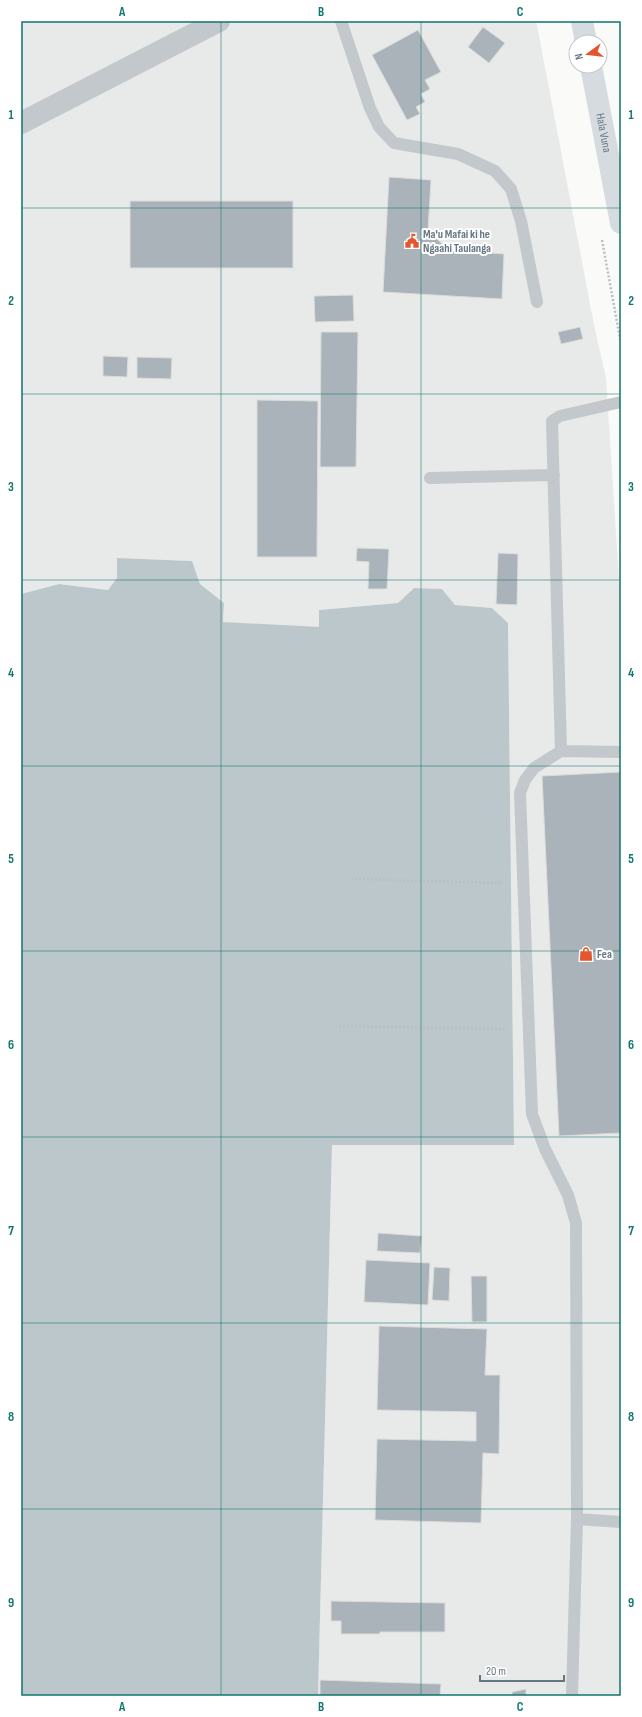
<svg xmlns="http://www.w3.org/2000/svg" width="642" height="1717" font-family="'Sofia Sans Condensed',sans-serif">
<rect width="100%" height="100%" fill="#fafaf8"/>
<path fill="#e8e9e9" d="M 21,21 L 535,21 L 537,25 L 594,325 L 606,378 L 621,611 L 621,1696 L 318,1696 L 332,1145 L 514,1145 L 508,623 L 492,608 L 455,605 L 442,589 L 414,588 L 398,603 L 319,610 L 319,628 L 223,622 L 224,603 L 200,584 L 192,561 L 117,558 L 117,578 L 108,590 L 59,584 L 21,594 L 21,598 Z"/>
<path fill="#bbc7cb" d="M 117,558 L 192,561 L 200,584 L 224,603 L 223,622 L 319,627 L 319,610 L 398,603 L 414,588 L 442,589 L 455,605 L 492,608 L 508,623 L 514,1145 L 332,1145 L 318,1696 L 21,1696 L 21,594 L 59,584 L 108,590 L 117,578 Z"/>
<path fill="#aab3b9" stroke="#dcdcda" d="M 483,27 L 505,43 L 489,63 L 468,47 Z
M 418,30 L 441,72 L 425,80 L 430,89 L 421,94 L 425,102 L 416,107 L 420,114 L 407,120 L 372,55 Z
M 389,177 L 431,180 L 428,231 L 449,250 L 504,254 L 502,299 L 383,292 Z
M 130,201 L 293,201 L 293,268 L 130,268 Z
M 353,295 L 354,321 L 315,322 L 314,296 Z
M 580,327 L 583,339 L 561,344 L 558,332 Z
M 321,332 L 358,332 L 356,467 L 320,467 Z
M 103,356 L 128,357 L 127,377 L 103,376 Z
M 137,357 L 172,358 L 171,379 L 137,378 Z
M 257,400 L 318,401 L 317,557 L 257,557 Z
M 357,548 L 389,549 L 387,589 L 368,589 L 369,562 L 356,561 Z
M 498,553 L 518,554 L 517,605 L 496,604 Z
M 621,772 L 621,1133 L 559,1136 L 542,776 Z
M 378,1233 L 422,1236 L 420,1253 L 377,1251 Z
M 366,1260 L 430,1263 L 428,1305 L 364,1302 Z
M 434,1267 L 450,1268 L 449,1301 L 432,1300 Z
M 471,1276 L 487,1276 L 487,1322 L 472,1322 Z
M 379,1326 L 487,1329 L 485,1375 L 500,1375 L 499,1454 L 483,1453 L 481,1523 L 375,1520 L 377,1439 L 476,1441 L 476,1412 L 377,1410 Z
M 331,1601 L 445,1603 L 445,1632 L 380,1632 L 380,1634 L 341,1634 L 341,1621 L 331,1621 Z
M 320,1680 L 441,1684 L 440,1696 L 320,1696 Z
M 526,1689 L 526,1696 L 512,1696 L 512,1692 Z"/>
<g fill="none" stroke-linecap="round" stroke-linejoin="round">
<path stroke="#bbbfc2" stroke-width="2.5" stroke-dasharray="2 2" stroke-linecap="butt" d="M 602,240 L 621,344
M 355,879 L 502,883
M 339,1026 L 508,1029"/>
<path stroke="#c3c8cc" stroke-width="12" d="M 341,21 L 370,108 L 379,127 L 394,143 L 458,154 L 495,171 L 511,189 L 521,221 L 537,302
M 430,478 L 554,475
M 561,751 L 552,421 L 560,416 L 621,402
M 577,1519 L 621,1522
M 572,1696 L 577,1519 L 576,1223 L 568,1195 L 545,1149 L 532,1114 L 520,793 L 525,780 L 534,768 L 561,751 L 621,752"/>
<path stroke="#c3c8cc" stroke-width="22" d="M 21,123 L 219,21"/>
<g stroke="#d6dbdf" stroke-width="22">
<path d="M 582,21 L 586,42"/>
<path id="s1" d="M 591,66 L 621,223"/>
</g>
</g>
<path fill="none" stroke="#0f766e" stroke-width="1" stroke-opacity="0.55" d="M 221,21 L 221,1696M 421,21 L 421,1696M 21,208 L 621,208M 21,394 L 621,394M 21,580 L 621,580M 21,766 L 621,766M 21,951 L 621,951M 21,1137 L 621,1137M 21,1323 L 621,1323M 21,1509 L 621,1509"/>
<defs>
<symbol id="civic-bare" viewBox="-9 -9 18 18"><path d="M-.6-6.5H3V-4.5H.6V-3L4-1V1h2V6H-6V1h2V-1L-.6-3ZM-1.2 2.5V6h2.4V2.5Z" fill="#e4572e" stroke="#fff" stroke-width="2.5" paint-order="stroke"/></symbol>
<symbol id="shop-bare" viewBox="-9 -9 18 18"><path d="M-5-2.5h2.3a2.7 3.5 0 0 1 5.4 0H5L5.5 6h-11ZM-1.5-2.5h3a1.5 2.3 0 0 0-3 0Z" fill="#e4572e" stroke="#fff" stroke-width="2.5" paint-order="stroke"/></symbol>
</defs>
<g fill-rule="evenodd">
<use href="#civic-bare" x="402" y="231" width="20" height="20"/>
<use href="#shop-bare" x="576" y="944" width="20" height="20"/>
</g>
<g text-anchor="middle" stroke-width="4" stroke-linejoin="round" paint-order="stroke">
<g font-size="12" fill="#657683" stroke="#fff">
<text dy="4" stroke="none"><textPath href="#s1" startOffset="68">Hala Vuna</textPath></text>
</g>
<g font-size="12" font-weight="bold" fill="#657683" stroke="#fff" text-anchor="start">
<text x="423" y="238">Ma'u Mafai ki he<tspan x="423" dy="14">Ngaahi Taulanga</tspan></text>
<text x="597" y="958">Fea</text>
</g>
</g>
<rect width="642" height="1717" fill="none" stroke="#ffffff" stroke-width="44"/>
<g transform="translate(588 54) rotate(255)"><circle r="19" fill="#ffffff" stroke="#c1c8cd"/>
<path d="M0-3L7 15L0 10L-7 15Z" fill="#e4572e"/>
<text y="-6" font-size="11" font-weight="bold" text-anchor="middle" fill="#657683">N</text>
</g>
<path d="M480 1675v6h84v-6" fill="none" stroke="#657683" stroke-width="2"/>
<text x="486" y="1675" font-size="12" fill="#657683" stroke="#ffffff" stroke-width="3" paint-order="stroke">20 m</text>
<rect x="22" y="22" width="598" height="1673" fill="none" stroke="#0f766e" stroke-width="1.5"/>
<g font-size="13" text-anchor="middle" font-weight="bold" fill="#0f766e">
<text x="122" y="16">A</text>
<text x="321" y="16">B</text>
<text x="520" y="16">C</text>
<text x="11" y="119">1</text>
<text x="631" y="119">1</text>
<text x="11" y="305">2</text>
<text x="631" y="305">2</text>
<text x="11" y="491">3</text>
<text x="631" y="491">3</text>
<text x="11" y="677">4</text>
<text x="631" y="677">4</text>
<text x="11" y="863">5</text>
<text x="631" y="863">5</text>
<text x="11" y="1049">6</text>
<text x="631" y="1049">6</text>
<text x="11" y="1235">7</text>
<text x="631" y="1235">7</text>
<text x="11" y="1421">8</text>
<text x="631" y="1421">8</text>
<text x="11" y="1607">9</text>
<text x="631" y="1607">9</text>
<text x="122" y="1711">A</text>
<text x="321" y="1711">B</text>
<text x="520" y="1711">C</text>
</g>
</svg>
